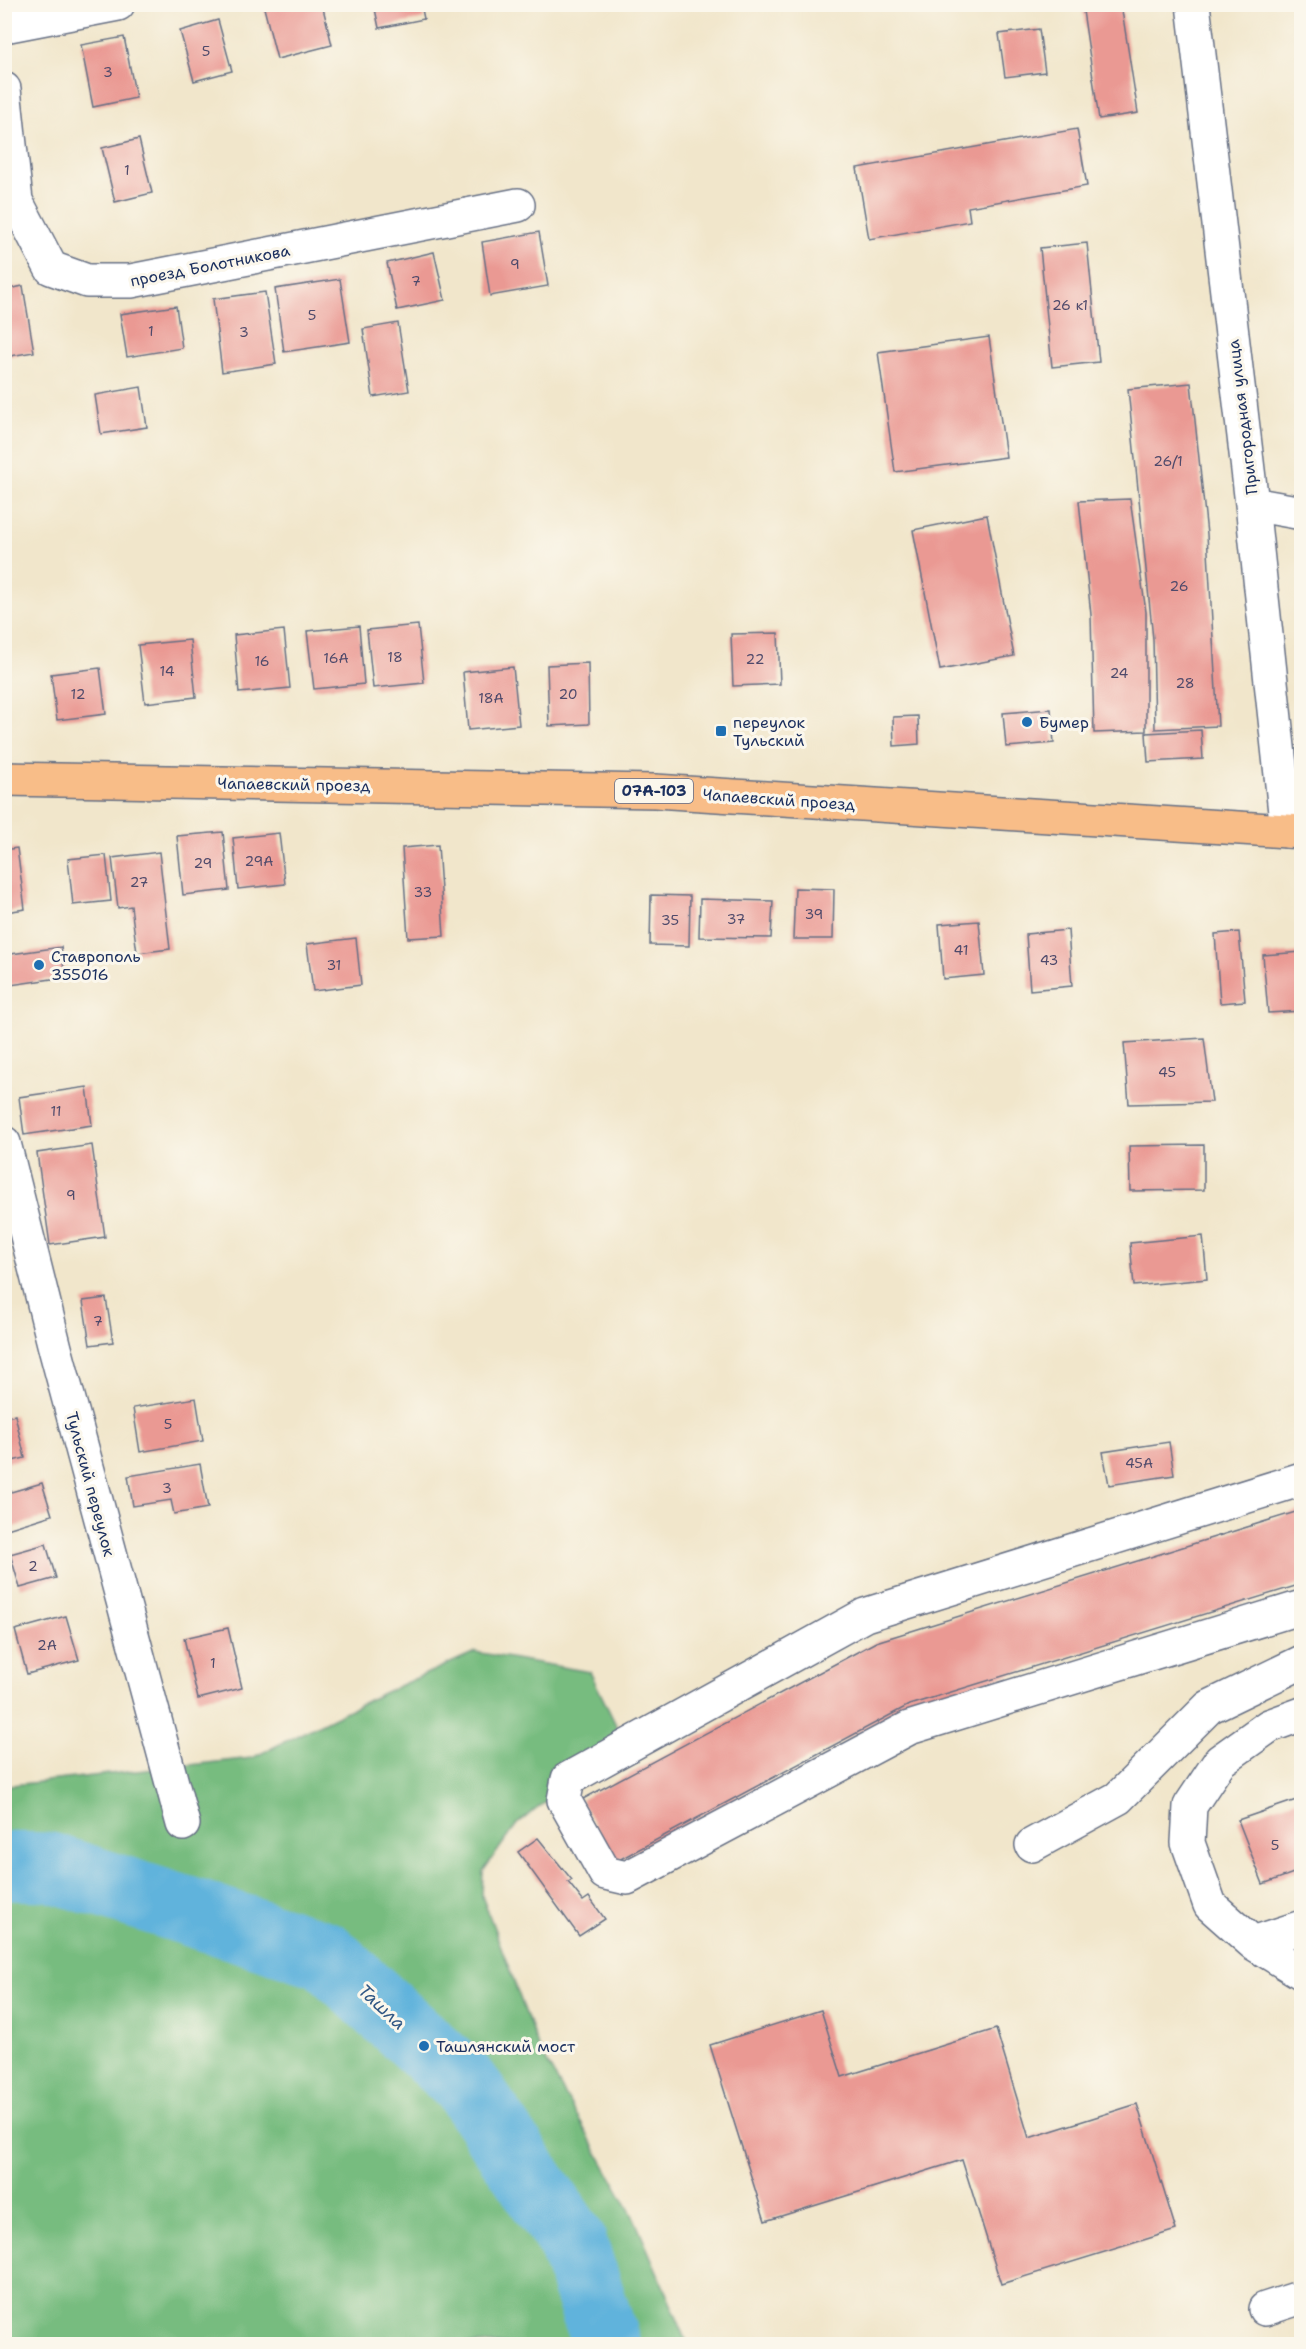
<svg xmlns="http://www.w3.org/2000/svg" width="1306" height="2349" font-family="'Shantell Sans',sans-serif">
<rect width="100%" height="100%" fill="#fbf7ec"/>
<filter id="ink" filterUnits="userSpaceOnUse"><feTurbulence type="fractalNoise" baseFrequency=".0167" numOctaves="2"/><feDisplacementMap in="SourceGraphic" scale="12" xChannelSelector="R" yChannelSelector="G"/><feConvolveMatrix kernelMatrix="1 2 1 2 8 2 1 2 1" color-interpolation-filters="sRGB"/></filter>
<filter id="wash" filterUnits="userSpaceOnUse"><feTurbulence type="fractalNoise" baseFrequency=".008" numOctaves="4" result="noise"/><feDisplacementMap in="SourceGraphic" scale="24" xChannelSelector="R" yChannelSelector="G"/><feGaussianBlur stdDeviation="1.35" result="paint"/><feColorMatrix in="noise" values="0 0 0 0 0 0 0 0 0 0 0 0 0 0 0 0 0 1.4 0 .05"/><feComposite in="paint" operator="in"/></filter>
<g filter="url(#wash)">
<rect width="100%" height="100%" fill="#f1e6cb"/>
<path fill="#77bc7f" stroke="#49766e" stroke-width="1.5" d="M 475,1652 L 590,1672 L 618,1729 L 610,1753 L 517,1824 L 483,1871 L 482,1896 L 538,2046 L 635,2220 L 688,2344 L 5,2344 L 4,1786 L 252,1758 L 383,1693 Z"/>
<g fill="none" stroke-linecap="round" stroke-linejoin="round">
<path stroke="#61b3dc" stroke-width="69" d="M 4,1866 L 50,1867 L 325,1955 L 465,2084 L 572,2241 L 606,2344"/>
</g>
<g id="blocks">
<path fill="#ea9993" d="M 263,4 L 322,4 L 332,45 L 277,59 Z
M 374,4 L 421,4 L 424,19 L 379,28 Z
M 1082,4 L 1121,4 L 1138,113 L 1099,119 Z
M 218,20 L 232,71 L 194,81 L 180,31 Z
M 1039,29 L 1045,72 L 1005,77 L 999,34 Z
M 124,37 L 136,98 L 93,107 L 81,45 Z
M 1077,129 L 1087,186 L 968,207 L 970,221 L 869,239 L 857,168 Z
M 139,139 L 152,193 L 115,202 L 102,148 Z
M 539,232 L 548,286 L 490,296 L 482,242 Z
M 1087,243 L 1099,362 L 1052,367 L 1040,248 Z
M 434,252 L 445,300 L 397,310 L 387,263 Z
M 340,279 L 350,342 L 284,352 L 275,289 Z
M 23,286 L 34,352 L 4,357 L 4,290 Z
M 265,292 L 276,364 L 222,372 L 213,299 Z
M 176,306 L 182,348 L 127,357 L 120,314 Z
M 398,323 L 409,391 L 373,397 L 363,329 Z
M 989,337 L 1006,457 L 895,472 L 878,352 Z
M 1191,383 L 1207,534 L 1218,726 L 1155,729 L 1153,639 L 1128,389 Z
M 141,387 L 147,427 L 101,434 L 95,395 Z
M 1130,499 L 1146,612 L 1146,731 L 1094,733 L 1091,615 L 1079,501 Z
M 987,515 L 1014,656 L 940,670 L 913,530 Z
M 418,625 L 424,683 L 373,688 L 367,630 Z
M 359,626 L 364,684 L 314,689 L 307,631 Z
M 284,630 L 290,688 L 239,693 L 234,635 Z
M 778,633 L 780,684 L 733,686 L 731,634 Z
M 190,640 L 196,697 L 145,703 L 138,645 Z
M 588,663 L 589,724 L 549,726 L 547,665 Z
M 513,667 L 519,725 L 468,730 L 463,672 Z
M 100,668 L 106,714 L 57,720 L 51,674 Z
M 1051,709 L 1054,743 L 1006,747 L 1003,713 Z
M 918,716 L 919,744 L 894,746 L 893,717 Z
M 1201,730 L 1203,759 L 1148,762 L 1146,733 Z
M 223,832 L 229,890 L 183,895 L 177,836 Z
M 279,833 L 285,884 L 238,889 L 233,838 Z
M 438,845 L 444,936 L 408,938 L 402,848 Z
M 17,848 L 25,909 L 6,912 L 4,850 Z
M 159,852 L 170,949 L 137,953 L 131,906 L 118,908 L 112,858 Z
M 106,855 L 111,901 L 73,905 L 68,859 Z
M 795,888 L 834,889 L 833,939 L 793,939 Z
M 651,895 L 690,896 L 689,946 L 650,945 Z
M 700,899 L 773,901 L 771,938 L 699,937 Z
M 979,921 L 984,975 L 943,979 L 939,924 Z
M 1068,930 L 1072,986 L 1030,990 L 1026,934 Z
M 1239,932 L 1245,1001 L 1220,1003 L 1215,934 Z
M 356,938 L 361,985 L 313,991 L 307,944 Z
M 61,947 L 65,977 L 4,986 L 4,955 Z
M 1302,952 L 1302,1011 L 1268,1013 L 1263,955 Z
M 1204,1038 L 1212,1102 L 1129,1104 L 1124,1043 Z
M 87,1087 L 92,1125 L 24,1135 L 19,1097 Z
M 92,1145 L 105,1237 L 50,1245 L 37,1153 Z
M 1204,1145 L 1204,1190 L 1130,1191 L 1129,1146 Z
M 1203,1236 L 1207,1279 L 1134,1286 L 1130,1243 Z
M 106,1298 L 113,1342 L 90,1345 L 83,1301 Z
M 196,1398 L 203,1441 L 140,1452 L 133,1408 Z
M 15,1415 L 25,1458 L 4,1463 L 4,1418 Z
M 1169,1442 L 1174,1475 L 1109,1485 L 1103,1452 Z
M 200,1464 L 208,1508 L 174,1514 L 171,1500 L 133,1506 L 128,1476 Z
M 42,1483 L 52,1515 L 4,1530 L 4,1494 Z
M 1302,1510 L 1302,1584 L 909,1705 L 615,1862 L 581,1800 L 876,1642 Z
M 46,1544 L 56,1578 L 20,1588 L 10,1554 Z
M 66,1616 L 79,1660 L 27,1674 L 15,1630 Z
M 228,1628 L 242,1688 L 198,1699 L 184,1638 Z
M 1302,1798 L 1302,1870 L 1263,1884 L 1238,1820 Z
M 538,1838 L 572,1880 L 568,1882 L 583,1901 L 589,1897 L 605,1919 L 579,1936 L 518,1852 Z
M 821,2010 L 842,2077 L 996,2029 L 1029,2138 L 1137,2104 L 1176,2230 L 1001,2284 L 962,2160 L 765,2221 L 710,2045 Z"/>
</g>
</g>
<g filter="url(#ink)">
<use href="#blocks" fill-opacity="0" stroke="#666f84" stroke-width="1.5"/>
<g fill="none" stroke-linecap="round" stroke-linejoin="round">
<defs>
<path id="minor" d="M 1193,4 L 1252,504 L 1287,831
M 4,26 L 118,4
M 4,89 L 16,201 L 51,268 L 87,281 L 131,281 L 518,205
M 1252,504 L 1302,513
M 4,1143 L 55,1348 L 183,1824
M 1302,1479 L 865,1615 L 568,1779 L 564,1800 L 605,1873 L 627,1878 L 909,1728 L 1302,1607
M 1302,1714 L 1269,1726 L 1220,1761 L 1190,1806 L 1188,1843 L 1210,1905 L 1253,1943 L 1302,1927
M 1032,1845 L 1118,1798 L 1209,1707 L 1302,1662
M 1253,1943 L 1302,1973
M 1265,2309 L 1302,2297"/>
<path id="major" d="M 4,779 L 655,791 L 1302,832"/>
</defs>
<use href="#minor" stroke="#666f84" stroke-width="36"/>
<use href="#major" stroke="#666f84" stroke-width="36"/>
<use href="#minor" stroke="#fff" stroke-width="33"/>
<use href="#major" stroke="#f8bd88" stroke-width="33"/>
</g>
</g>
<g fill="#1f6fb2" stroke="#fbf7ec" stroke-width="2">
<circle cx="1027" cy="722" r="6"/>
<rect x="715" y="725" width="12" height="12" rx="3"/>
<circle cx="39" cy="965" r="6"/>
<circle cx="424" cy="2046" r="6"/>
</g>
<g text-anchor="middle" stroke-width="6" stroke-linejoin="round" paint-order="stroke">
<g font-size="14" fill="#4f4a6b">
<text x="206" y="56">5</text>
<text x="108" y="77">3</text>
<text x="127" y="175">1</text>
<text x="515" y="269">9</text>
<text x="416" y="286">7</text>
<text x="1070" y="310">26 к1</text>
<text x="312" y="320">5</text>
<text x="151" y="336">1</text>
<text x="244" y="337">3</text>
<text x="1168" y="466">26/1</text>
<text x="1179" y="591">26</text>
<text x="395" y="662">18</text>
<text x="336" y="663">16А</text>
<text x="755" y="664">22</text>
<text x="262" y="666">16</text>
<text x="167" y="676">14</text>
<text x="1119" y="678">24</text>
<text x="1185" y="688">28</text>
<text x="78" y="699">12</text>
<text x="568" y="699">20</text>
<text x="491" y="703">18А</text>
<text x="259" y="866">29А</text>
<text x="203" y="868">29</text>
<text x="139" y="887">27</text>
<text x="423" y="897">33</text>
<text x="814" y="919">39</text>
<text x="736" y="924">37</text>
<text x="670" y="925">35</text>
<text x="961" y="955">41</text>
<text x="1049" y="965">43</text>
<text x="334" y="970">31</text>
<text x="1167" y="1077">45</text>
<text x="56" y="1116">11</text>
<text x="71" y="1200">9</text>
<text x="98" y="1326">7</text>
<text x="168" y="1429">5</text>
<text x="1139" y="1468">45А</text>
<text x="167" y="1493">3</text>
<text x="33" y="1571">2</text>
<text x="47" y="1650">2А</text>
<text x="213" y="1668">1</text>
<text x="1275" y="1850">5</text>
</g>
<rect fill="#fbf7ec" stroke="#5e6b89" stroke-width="1.5" x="615" y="779" width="78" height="24" rx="4.5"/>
<g font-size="15" font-weight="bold" fill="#1b2f5e">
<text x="654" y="796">07А-103</text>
</g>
<g font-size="16" fill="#1b2f5e" stroke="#fbf7ec">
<text transform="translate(210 265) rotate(-11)" y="6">проезд Болотникова</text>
<text transform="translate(1242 417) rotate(-97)" y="6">Пригородная улица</text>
<text transform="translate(294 784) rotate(1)" y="6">Чапаевский проезд</text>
<text transform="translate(779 799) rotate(4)" y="6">Чапаевский проезд</text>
<text transform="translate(91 1484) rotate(75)" y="6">Тульский переулок</text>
</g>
<g font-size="16" fill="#1b2f5e" stroke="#fbf7ec" text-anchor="start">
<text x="733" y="728">переулок<tspan x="733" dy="18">Тульский</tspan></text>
<text x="1039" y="728">Бумер</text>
<text x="51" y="962">Ставрополь<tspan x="51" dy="18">355016</tspan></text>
<text x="436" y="2052">Ташлянский мост</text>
</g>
<g font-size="18" font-style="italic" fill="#305784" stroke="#fbf7ec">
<text transform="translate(382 2007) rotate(43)" y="6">Ташла</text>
</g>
</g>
<rect width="1306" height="2349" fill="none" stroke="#fbf7ec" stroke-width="24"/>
</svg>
